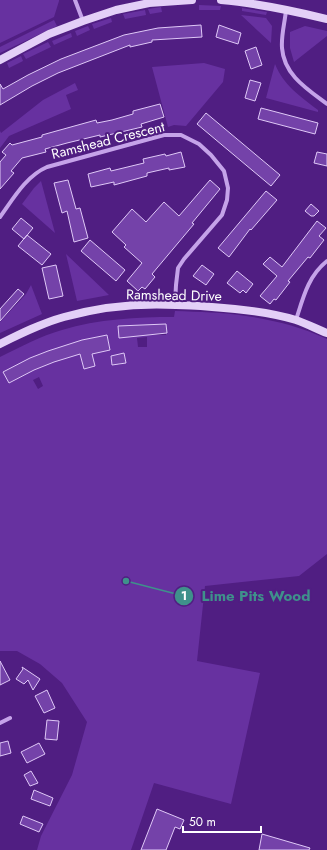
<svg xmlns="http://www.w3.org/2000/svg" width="327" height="850" font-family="Jost,sans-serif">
<rect width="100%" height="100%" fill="#501e82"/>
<path fill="#6731a0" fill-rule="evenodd" d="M 0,0 L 59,0 L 59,1 L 54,17 L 0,43 Z
M 199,5 L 221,6 L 220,10 L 199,10 Z
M 161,7 L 162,12 L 150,14 L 148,9 Z
M 242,8 L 267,12 L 266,15 L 242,11 Z
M 145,10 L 146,15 L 125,19 L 123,14 Z
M 241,15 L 266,18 L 272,26 L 271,43 Z
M 111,18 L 112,22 L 94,29 L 92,24 Z
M 54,20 L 57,26 L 0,53 L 0,47 Z
M 88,26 L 90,30 L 77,36 L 75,31 Z
M 305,26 L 327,31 L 327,36 L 294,62 L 290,48 L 290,32 Z
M 71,33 L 72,37 L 54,45 L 52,41 Z
M 48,42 L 51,47 L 26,59 L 23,54 Z
M 21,56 L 23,61 L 9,68 L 7,63 Z
M 204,63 L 225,69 L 223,82 L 186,126 L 174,125 L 168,127 L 152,67 Z
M 275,64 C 284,86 300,96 318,110 L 318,112 L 266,98 Z
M 75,83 L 78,90 L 66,95 L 71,109 L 9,136 L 0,148 L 0,131 L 1,133 L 43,100 Z
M 41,181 L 55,233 L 22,204 L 34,188 Z
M 66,254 L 109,295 L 77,301 Z
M 31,285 L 42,314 L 0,333 L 0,322 L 26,294 Z
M 175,311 C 199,312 223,312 246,316 C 274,320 301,327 327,339 L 327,554 L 299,576 L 205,586 L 197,661 L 260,673 L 231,804 L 154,783 L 131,850 L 37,850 L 41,836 L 72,775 L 87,722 L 62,683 L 40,664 L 17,651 L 0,651 L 0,357 C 20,347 41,336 62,330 C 98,319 137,317 174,317 ZM 166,324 L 166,335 L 148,335 L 148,325 ZM 136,325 L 137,336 L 119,338 L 118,327 ZM 107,335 L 110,350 L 100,352 ZM 147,337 L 147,347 L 138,347 L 137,338 ZM 77,342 L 62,359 L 58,348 ZM 48,351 L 53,362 L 35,370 L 30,358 ZM 124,354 L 126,363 L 118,365 L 118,364 L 112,364 L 111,357 ZM 21,363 L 27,374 L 9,383 L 3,372 ZM 39,377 L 43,386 L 38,389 L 33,380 Z"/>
<path fill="#7442a9" stroke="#dfc8f7" d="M 201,25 L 202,37 L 152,40 L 152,42 L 130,47 L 130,45 L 58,73 L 32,86 L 0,105 L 0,84 L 3,89 L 28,75 L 61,59 L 124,35 L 158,28 Z
M 219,25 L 241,33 L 238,44 L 216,37 Z
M 256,47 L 262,65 L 251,69 L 245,51 Z
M 250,80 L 261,83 L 255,101 L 245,98 Z
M 160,104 L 164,117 L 141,124 L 142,127 L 100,137 L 100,135 L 67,143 L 45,149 L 46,152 L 22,158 L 11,171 L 14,173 L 0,189 L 0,162 L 6,155 L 2,152 L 10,143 L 12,145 L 42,137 L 42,135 L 96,120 L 97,123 L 112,120 L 133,114 L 133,111 Z
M 261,108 L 318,123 L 315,134 L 258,119 Z
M 206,113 L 280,175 L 271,186 L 197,124 Z
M 181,152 L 185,167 L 169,170 L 169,168 L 147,173 L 147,176 L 114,185 L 114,182 L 91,187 L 88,174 L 110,168 L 111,171 L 144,163 L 143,159 L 165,154 L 166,156 Z
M 317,152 L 327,154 L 327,166 L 314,163 Z
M 68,180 L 76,209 L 80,208 L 88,238 L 74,242 L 67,211 L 62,213 L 54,183 Z
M 210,180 L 220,189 L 192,223 L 194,224 L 152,274 L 155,277 L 145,289 L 142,287 L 138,291 L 127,281 L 142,263 L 124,247 L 126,245 L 112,232 L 132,209 L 146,222 L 164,202 L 179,216 Z
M 266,191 L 277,200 L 251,230 L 250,229 L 229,257 L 218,248 Z
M 311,204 L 319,211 L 314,216 L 311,216 L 305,211 Z
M 21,218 L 33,228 L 24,239 L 12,229 Z
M 317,221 L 326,228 L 319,236 L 324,240 L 310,258 L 308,257 L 288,281 L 290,282 L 276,300 L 274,299 L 270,304 L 260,296 L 277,276 L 263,264 L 270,257 L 282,267 Z
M 27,235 L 51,254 L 42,265 L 18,246 Z
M 90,240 L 125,270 L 116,281 L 81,251 Z
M 56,265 L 63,296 L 49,299 L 42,268 Z
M 202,265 L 214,274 L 206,285 L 193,276 Z
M 237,271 L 253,284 L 246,293 L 243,290 L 240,293 L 227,283 Z
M 18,289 L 24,294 L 0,321 L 0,309 Z
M 166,324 L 167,333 L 119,338 L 118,326 Z
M 107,335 L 110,350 L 92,354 L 95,366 L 84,369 L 80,354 L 54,362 L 34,370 L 9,383 L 3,372 L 30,358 L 48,351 L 82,340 Z
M 124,353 L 126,363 L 112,365 L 111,356 Z
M 0,661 L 10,680 L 0,685 Z
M 22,667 L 40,679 L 33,690 L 28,680 L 24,684 L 16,679 L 23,669 Z
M 47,690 L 55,708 L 44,713 L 35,696 Z
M 47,720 L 59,721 L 57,740 L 45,739 Z
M 8,741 L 11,753 L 0,756 L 0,743 Z
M 39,743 L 45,754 L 27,763 L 21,752 Z
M 31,771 L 38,783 L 30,786 L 24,775 Z
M 34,790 L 53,798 L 50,806 L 31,799 Z
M 157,809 L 184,820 L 180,829 L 175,827 L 166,850 L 141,850 Z
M 23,816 L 43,824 L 39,832 L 20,824 Z
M 262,834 L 310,848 L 309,850 L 259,850 Z"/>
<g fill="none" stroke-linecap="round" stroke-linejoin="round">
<path stroke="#c5a3e9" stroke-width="4" d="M 75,0 L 83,21
M 286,10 C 285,22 281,35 282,48 C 284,75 307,89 327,104
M 0,217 C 13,199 26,176 47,167 L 164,135 L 181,135 L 199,144 L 211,155 L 224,171 L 228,188 L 227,200 L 222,215 L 184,259 L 178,268 L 176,285 L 175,304
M 296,320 C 303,298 308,276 327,261
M 0,723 L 10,718"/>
<path stroke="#e3cff7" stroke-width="8" d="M 221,0 C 256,3 294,11 327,19
M 0,60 L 49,34 L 83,21 L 116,10 L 149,3 L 192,0
M 0,344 C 20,334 42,323 64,317 C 100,307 138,303 176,305 C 188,305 200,306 212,307 C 241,309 269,312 296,320 C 307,324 317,329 327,333"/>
</g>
<g text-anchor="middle" stroke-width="4" stroke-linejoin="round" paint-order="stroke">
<g font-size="14" fill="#fff" stroke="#501e82">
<text transform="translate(108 140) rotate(-14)" y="5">Ramshead Crescent</text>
<text transform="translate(174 295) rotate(1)" y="5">Ramshead Drive</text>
</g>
</g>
<path fill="none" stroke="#3f918b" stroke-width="1.5" d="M126 581L184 596"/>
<g fill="#3f918b" stroke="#501e82" stroke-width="1.5">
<circle cx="126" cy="581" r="4"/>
<circle cx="184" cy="596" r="10"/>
</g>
<g font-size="12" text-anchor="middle" font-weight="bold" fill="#fff">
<text x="184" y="600">1</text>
</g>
<g font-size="15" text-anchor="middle" font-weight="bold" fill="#3f918b" stroke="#501e82" stroke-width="4" stroke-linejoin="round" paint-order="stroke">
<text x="256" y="601">Lime Pits Wood</text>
</g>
<path d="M183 826v6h78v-6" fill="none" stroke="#ffffff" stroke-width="2"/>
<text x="189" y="826" font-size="12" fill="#ffffff" stroke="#501e82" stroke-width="3" paint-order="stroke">50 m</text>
</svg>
